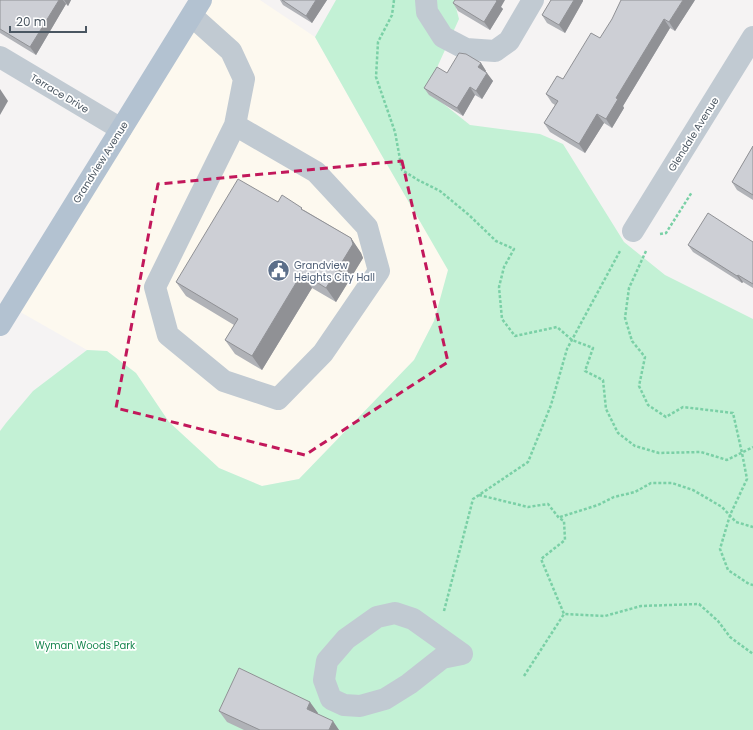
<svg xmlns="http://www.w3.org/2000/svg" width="753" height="730" font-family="Poppins,sans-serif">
<rect width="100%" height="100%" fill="#f5f3f3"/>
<path fill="#fdf9ef" d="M 198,0 L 260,0 L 315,37 L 381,154 L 449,270 L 434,321 L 414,360 L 299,479 L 262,486 L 219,468 L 169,422 L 136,373 L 107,351 L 87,350 L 8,305 Z"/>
<path fill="#c3f1d5" d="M 336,0 L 454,0 L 459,19 L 435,72 L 440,101 L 470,125 L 540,134 L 563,144 L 624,242 L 665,275 L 753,319 L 753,730 L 0,730 L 0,431 L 6,423 L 33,391 L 87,350 L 107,351 L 136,373 L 169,422 L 219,468 L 262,486 L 299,479 L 414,360 L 434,321 L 448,270 L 381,154 L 315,37 Z"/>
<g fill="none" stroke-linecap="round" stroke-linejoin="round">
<path stroke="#7ad0a6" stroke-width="2.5" stroke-dasharray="3 2" stroke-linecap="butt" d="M 394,0 L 392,15 L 378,42 L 376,77 L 395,132 L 402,170 L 418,180 L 440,191 L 469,215 L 496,241 L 514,249 L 504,267 L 499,287 L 502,319 L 515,336 L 557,327 L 572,340 L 593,348 L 585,371 L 603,380 L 606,409 L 618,433 L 635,446 L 659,453 L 701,452 L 727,460 L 753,447
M 660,234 L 666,233 L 692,192
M 646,251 L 629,288 L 625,318 L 632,341 L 645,357 L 639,386 L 648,405 L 666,417 L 683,407 L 733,413 L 742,453 L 747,479 L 730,515 L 720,549 L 728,570 L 749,584 L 753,585
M 479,495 L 528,507 L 548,504 L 559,518 L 564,521 L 565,540 L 541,559 L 564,614 L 605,616 L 641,606 L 699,604 L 718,621 L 730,637 L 753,654
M 560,517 L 598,505 L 614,497 L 635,492 L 651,483 L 672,483 L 693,490 L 722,507 L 736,522 L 753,527
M 444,611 L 473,499 L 528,462 L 551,405 L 567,349 L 620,251
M 524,676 L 564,614"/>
<path stroke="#c1cad2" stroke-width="22" d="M 426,0 L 427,12 L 443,37 L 466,49 L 495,51 L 509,41 L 533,0
M 192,16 L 231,51 L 244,79 L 235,125 L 155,287 L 168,335 L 224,381 L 278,399 L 323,353 L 379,271 L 367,227 L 316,172 L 235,125
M 0,57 L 121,129
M 633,231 L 753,37
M 395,613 L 413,619 L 462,654 L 442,658 L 409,684 L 385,699 L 360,706 L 344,705 L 331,699 L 324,680 L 327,661 L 346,639 L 377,617 Z"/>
<path stroke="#b3c2d1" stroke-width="22" d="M 0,325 L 201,0"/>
</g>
<path fill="#b0b2b7" d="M 0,0 L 71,0 L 68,6 L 66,4 L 36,55 L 0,33 Z
M 280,0 L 327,0 L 312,23 L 283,5 Z
M 551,0 L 583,0 L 583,1 L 565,33 L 547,23 L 542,15 Z
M 695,0 L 675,31 L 670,28 L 623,106 L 624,108 L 612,128 L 604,123 L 585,153 L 550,132 L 544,123 L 555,105 L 552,103 L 546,94 L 563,79 Z
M 453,3 L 501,7 L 503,9 L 490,30 L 458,11 Z
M 481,63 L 486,71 L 485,72 L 493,81 L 482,99 L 475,95 L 463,116 L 429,95 L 424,88 L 447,73 Z
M 753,146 L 753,200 L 737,190 L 732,182 Z
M 278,202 L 304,210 L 351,238 L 361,253 L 363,258 L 336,302 L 312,288 L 262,370 L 235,354 L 225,340 L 234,325 L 186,296 L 176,282 Z
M 753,242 L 753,288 L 743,282 L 742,283 L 693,252 L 688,245 Z
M 219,711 L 318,713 L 318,714 L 339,730 L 244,730 L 227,722 Z"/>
<path fill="#909195" d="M 59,0 L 63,0 L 66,4 L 36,55 L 30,47 Z
M 64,0 L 71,0 L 68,6 Z
M 316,0 L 327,0 L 312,23 L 306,16 Z
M 496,0 L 505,0 L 501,7 L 503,9 L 490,30 L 484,22 Z
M 574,0 L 583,0 L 583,1 L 565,33 L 559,25 Z
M 683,0 L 695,0 L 675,31 L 669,22 Z
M 664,19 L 670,28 L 623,106 L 624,108 L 612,128 L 606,119 L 616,98 Z
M 481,63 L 486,71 L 484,75 L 478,67 Z
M 487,73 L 493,81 L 482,99 L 476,91 Z
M 470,87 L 475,95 L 463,116 L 457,108 Z
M 0,89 L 8,101 L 0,115 Z
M 597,114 L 604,123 L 585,153 L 579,144 Z
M 351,238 L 361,253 L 363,258 L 336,302 L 326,288 Z
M 302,273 L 312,288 L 262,370 L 252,356 Z
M 738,275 L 743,282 L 742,283 L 737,276 Z
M 310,702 L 318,713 L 315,720 L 307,709 Z
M 333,721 L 339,730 L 329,730 Z"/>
<path fill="#cdcfd5" stroke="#909195" d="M 0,0 L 59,0 L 30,47 L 0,29 Z
M 282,0 L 316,0 L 306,16 Z
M 455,0 L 496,0 L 497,1 L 484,22 L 453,3 Z
M 551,0 L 574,0 L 559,25 L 542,15 Z
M 621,0 L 683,0 L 669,22 L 664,19 L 616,98 L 618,99 L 606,119 L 597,114 L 579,144 L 544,123 L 558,101 L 546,94 L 557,76 L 563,79 L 591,33 L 600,38 L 612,19 Z
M 459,53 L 466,54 L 481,63 L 478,67 L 487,73 L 476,91 L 470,87 L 457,108 L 424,88 L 437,67 L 447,73 Z
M 753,146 L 753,195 L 732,182 Z
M 238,179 L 278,202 L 282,195 L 302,208 L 301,209 L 351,238 L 353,244 L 326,288 L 302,273 L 252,356 L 225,340 L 238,319 L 176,282 Z
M 708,213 L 753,242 L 753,284 L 738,275 L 737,276 L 688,245 Z
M 239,668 L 310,702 L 307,709 L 333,721 L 329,730 L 260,730 L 219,711 Z"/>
<path fill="none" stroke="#c2185b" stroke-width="3" stroke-dasharray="8 5" stroke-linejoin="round" d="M 402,161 L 448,362 L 305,455 L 116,408 L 158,184 Z"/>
<defs>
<symbol id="civic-disc" viewBox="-11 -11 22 22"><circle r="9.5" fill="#5c6f8a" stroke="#fff"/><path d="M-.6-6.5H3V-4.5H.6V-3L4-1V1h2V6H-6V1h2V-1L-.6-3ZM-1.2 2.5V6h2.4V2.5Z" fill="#fff"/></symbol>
</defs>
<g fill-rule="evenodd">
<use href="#civic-disc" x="266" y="258" width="25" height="25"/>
</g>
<g text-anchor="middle" stroke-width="3.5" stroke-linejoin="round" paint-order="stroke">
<g font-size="10" fill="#4a5661" stroke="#fff">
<text transform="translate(60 93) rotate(31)" y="4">Terrace Drive</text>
<text transform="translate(693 134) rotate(-58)" y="4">Glendale Avenue</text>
<text transform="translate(100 162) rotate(-58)" y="4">Grandview Avenue</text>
</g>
<g font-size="10" fill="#4e5e75" stroke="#fff" text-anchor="start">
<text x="294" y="269">Grandview<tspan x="294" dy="12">Heights City Hall</tspan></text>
</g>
<g font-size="10" fill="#17864f" stroke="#fff">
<text x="85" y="649">Wyman Woods Park</text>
</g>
</g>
<path d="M10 26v6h76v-6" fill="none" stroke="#4a5661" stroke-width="2"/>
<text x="16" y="26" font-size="12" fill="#4a5661" stroke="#ffffff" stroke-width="3" paint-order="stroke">20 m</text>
</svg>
